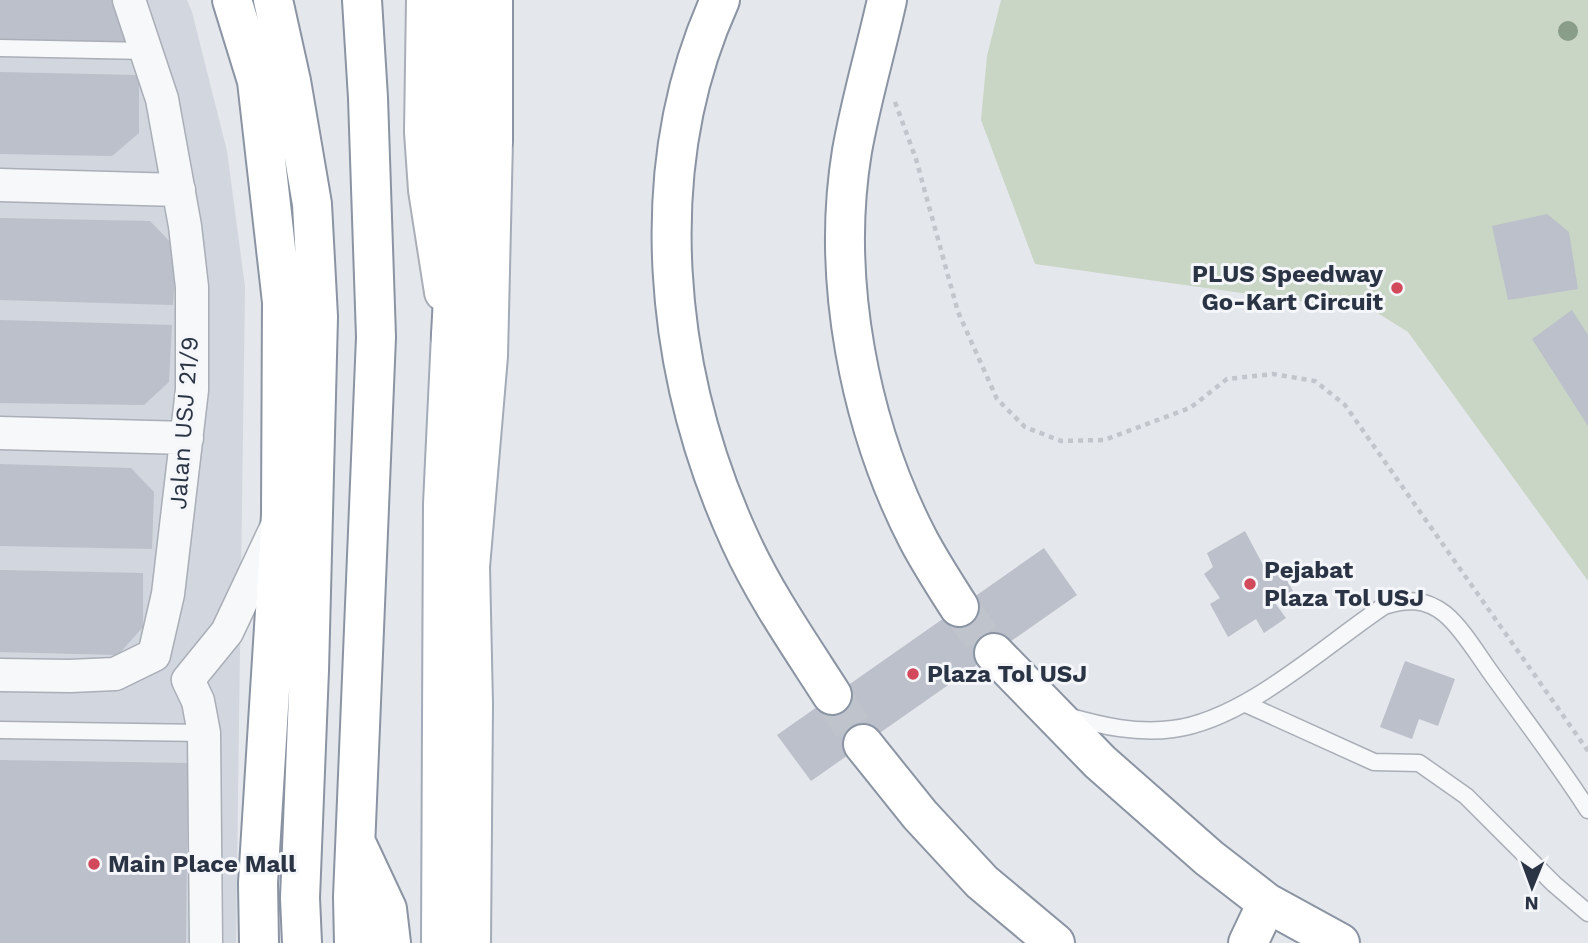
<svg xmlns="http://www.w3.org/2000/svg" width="1588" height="943" font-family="'Work Sans',sans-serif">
<rect width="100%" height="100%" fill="#e4e7ec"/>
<path fill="#d2d6de" d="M 0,0 L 187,0 L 192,12 L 227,151 L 245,287 L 236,943 L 0,943 Z"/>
<path fill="#c9d6c5" d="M 1001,0 L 1588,0 L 1588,581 L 1408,332 L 1376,312 L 1035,264 L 981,120 L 987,56 Z"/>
<path fill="#bbc0ca" d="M 0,0 L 118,0 L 138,49 L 0,45 Z
M 0,72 L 139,75 L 139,133 L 112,156 L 0,154 Z
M 1547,214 L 1569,232 L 1578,289 L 1508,300 L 1492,226 Z
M 0,218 L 150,221 L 177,249 L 173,305 L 0,300 Z
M 1572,310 L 1588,335 L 1588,426 L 1532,339 Z
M 0,320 L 172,325 L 169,382 L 144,405 L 0,403 Z
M 0,464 L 131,468 L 154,492 L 152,549 L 0,546 Z
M 1245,531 L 1263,565 L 1276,559 L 1294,593 L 1275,603 L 1286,618 L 1264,633 L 1256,619 L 1228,637 L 1210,604 L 1220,598 L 1204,574 L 1213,567 L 1207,553 Z
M 1044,548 L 1077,595 L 811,781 L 777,735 Z
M 0,570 L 143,573 L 143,627 L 118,655 L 0,652 Z
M 1405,661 L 1455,679 L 1438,726 L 1419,719 L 1412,739 L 1380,727 Z
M 0,760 L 188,763 L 186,943 L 0,943 Z"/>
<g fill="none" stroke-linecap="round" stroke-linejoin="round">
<path stroke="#bfc3cb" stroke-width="38" stroke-dasharray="38 19" stroke-linecap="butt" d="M 959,607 L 994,653
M 832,695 L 863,744"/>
<defs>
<path id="lane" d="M 0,48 L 146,51
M 1246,704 L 1374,762 L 1419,763 L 1466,796 L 1554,884 L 1588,913
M 1067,716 C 1102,726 1137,734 1173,729 C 1245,720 1324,646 1384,606 C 1406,599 1425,598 1445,614 C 1462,628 1478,655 1491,673 C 1524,719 1558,763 1588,810
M 0,730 L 204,733"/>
<path id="street" d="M 129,0 L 162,99 L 185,226 L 192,287 L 192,390 L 168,594 L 154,655
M 0,185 L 179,190
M 0,433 L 187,438
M 0,675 L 70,676 L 115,674 L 154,655
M 206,943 L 204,733 L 198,701 L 188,680 L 227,632 L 276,528"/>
<path id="secondary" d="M 426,0 L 424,132 L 428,190 L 444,292"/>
<path id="primary" d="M 441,943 L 443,504 L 451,335
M 471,943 L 473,705 L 470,567 L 488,356 L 493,140"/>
<path id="highway" d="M 232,0 L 257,81 L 282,302 L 281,515 L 258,883 L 259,943
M 273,0 L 291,81 L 312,204 L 318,317 L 309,670 L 300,898 L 302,943
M 720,0 C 643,170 664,374 740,540 C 765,595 800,645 832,695
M 887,0 C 876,50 861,100 852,151 C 831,278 859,425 918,539 C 930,562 945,585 959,607
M 493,140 L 493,0
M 451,335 L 456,241 L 458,0
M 994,653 L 1100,762 L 1209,858 L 1267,903 L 1340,943
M 863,744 L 920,815 L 982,882 L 1055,943
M 358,847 L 387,909 L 391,943
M 354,943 L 353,897 L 376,337 L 368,98 L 362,0
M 1248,943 L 1267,903"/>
</defs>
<use href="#lane" stroke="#a9aeb7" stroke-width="19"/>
<use href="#street" stroke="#a9aeb7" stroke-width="35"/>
<use href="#secondary" stroke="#a9aeb7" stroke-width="42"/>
<use href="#primary" stroke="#a3abb8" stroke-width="42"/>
<use href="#highway" stroke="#8b94a3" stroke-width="42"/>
<path stroke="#c2c5cb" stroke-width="4.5" stroke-dasharray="5 5" stroke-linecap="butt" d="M 895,102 L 916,159 L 958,312 L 997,399 L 1025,427 L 1061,441 L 1104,440 L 1190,408 L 1227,379 L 1273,374 L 1315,381 L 1345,405 L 1588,751"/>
<use href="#lane" stroke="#f7f8fa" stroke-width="16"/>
<use href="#street" stroke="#f7f8fa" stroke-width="32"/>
<use href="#secondary" stroke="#fff" stroke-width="38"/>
<use href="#primary" stroke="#fff" stroke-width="38"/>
<use href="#highway" stroke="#fff" stroke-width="38"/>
</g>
<circle fill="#899d89" cx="1568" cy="31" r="10"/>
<g fill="#d1495b" stroke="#f4f6f9" stroke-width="2.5">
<circle cx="1397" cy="288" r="7"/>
<circle cx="1250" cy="584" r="7"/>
<circle cx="913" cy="674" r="7"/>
<circle cx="94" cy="864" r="7"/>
</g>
<g text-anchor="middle" stroke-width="6" stroke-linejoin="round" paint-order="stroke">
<g font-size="24" font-weight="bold" fill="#2b3445" stroke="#f4f6f9" text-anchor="start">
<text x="1383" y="282" text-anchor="end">PLUS Speedway<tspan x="1383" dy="28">Go-Kart Circuit</tspan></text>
<text x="1264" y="578">Pejabat<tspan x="1264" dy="28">Plaza Tol USJ</tspan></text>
<text x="927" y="682">Plaza Tol USJ</text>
<text x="108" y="872">Main Place Mall</text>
</g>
<g font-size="24" fill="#2b3445" stroke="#f4f6f9">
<text transform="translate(184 423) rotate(-86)" y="8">Jalan USJ 21/9</text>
</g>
</g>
<g transform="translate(1532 887) rotate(181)" stroke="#f4f6f9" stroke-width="5" paint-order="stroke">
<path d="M0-5L12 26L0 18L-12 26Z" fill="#2b3445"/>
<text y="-10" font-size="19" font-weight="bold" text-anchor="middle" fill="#2b3445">N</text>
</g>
</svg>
